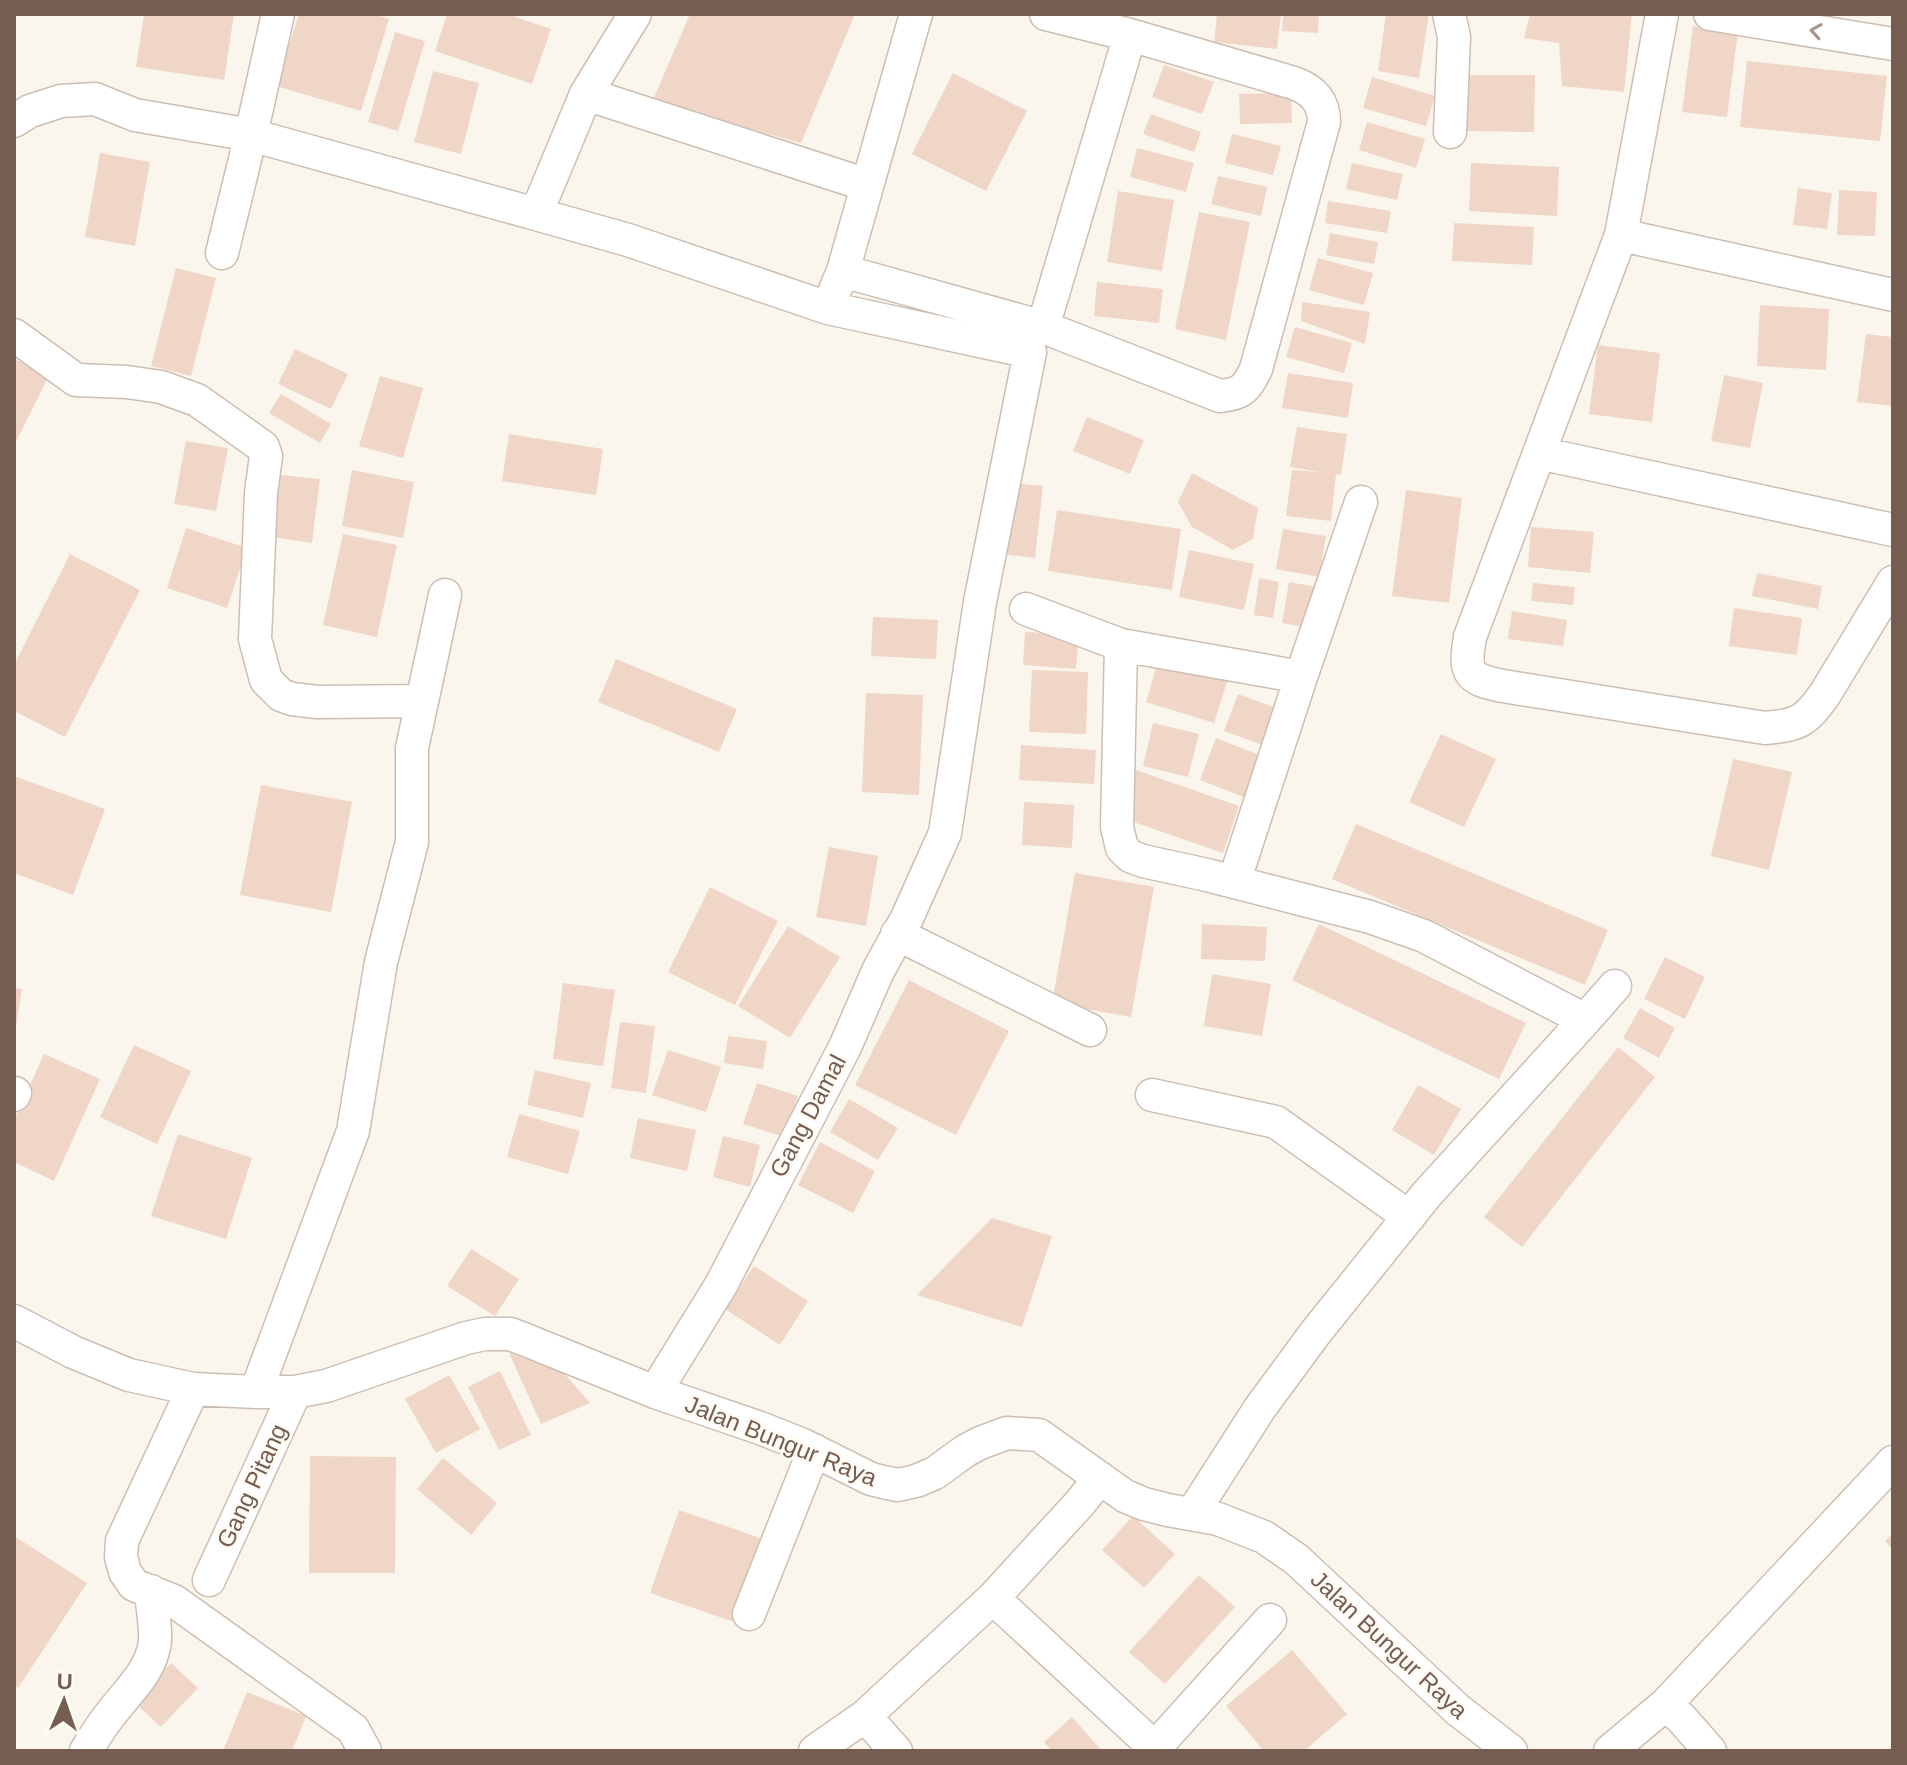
<svg xmlns="http://www.w3.org/2000/svg" width="1907" height="1765" font-family="Arial,sans-serif">
<rect width="100%" height="100%" fill="#fbf6ed"/>
<path fill="#efd6c7" d="M 144,14 L 234,14 L 224,80 L 136,67 Z
M 299,14 L 374,14 L 389,19 L 361,111 L 276,86 Z
M 447,14 L 507,14 L 551,29 L 532,84 L 435,51 Z
M 690,14 L 855,14 L 801,143 L 652,102 Z
M 1217,14 L 1281,14 L 1277,49 L 1214,42 Z
M 1283,14 L 1319,14 L 1318,33 L 1282,31 Z
M 1386,14 L 1429,14 L 1419,78 L 1378,71 Z
M 1530,14 L 1632,14 L 1624,92 L 1562,86 L 1559,43 L 1524,38 Z
M 1693,26 L 1738,32 L 1727,117 L 1682,112 Z
M 395,32 L 425,41 L 398,131 L 368,122 Z
M 1747,61 L 1887,76 L 1880,141 L 1740,127 Z
M 1164,65 L 1214,82 L 1202,114 L 1152,97 Z
M 433,71 L 479,83 L 461,154 L 414,142 Z
M 953,73 L 1027,111 L 986,191 L 912,154 Z
M 1465,75 L 1535,75 L 1534,132 L 1465,131 Z
M 1372,77 L 1435,96 L 1426,126 L 1363,108 Z
M 1291,93 L 1292,123 L 1240,124 L 1239,94 Z
M 1151,114 L 1201,132 L 1194,152 L 1143,134 Z
M 1367,122 L 1425,139 L 1416,168 L 1359,150 Z
M 1232,134 L 1281,146 L 1273,175 L 1225,163 Z
M 1137,148 L 1194,163 L 1186,192 L 1130,177 Z
M 100,153 L 150,162 L 135,246 L 85,237 Z
M 1352,163 L 1403,174 L 1397,200 L 1346,189 Z
M 1471,163 L 1559,167 L 1557,216 L 1469,211 Z
M 1218,176 L 1267,187 L 1261,216 L 1211,204 Z
M 1798,188 L 1832,193 L 1827,229 L 1793,225 Z
M 1839,190 L 1877,192 L 1875,236 L 1837,235 Z
M 1118,191 L 1174,200 L 1162,271 L 1107,262 Z
M 1328,201 L 1391,211 L 1387,233 L 1325,223 Z
M 1199,212 L 1250,222 L 1226,340 L 1175,329 Z
M 1454,223 L 1534,227 L 1532,265 L 1452,261 Z
M 1330,233 L 1378,242 L 1374,264 L 1326,255 Z
M 1318,258 L 1373,273 L 1364,305 L 1309,290 Z
M 176,268 L 216,278 L 191,376 L 151,366 Z
M 1097,282 L 1163,289 L 1159,323 L 1094,316 Z
M 1302,302 L 1370,312 L 1365,344 L 1301,321 Z
M 1760,305 L 1829,309 L 1826,370 L 1757,366 Z
M 1295,327 L 1352,343 L 1344,373 L 1286,357 Z
M 1866,334 L 1893,337 L 1893,406 L 1857,402 Z
M 1598,345 L 1660,353 L 1652,422 L 1589,414 Z
M 295,349 L 348,374 L 331,409 L 278,384 Z
M 14,359 L 49,376 L 14,446 Z
M 1288,373 L 1353,383 L 1348,418 L 1282,408 Z
M 1724,375 L 1763,383 L 1750,448 L 1711,441 Z
M 380,376 L 423,388 L 403,458 L 359,446 Z
M 281,394 L 331,424 L 320,443 L 269,413 Z
M 1087,417 L 1144,440 L 1130,474 L 1073,451 Z
M 1297,427 L 1347,434 L 1341,475 L 1336,474 L 1331,521 L 1286,516 L 1292,470 L 1320,472 L 1290,467 Z
M 509,434 L 603,449 L 596,495 L 502,481 Z
M 186,441 L 228,448 L 216,511 L 174,504 Z
M 352,470 L 414,482 L 403,538 L 342,526 Z
M 1192,473 L 1258,508 L 1253,539 L 1233,550 L 1192,527 L 1178,502 Z
M 280,475 L 320,479 L 312,543 L 272,537 Z
M 1009,483 L 1043,486 L 1035,558 L 1002,554 Z
M 1406,490 L 1462,498 L 1449,603 L 1392,596 Z
M 1057,510 L 1181,529 L 1172,590 L 1048,571 Z
M 1531,527 L 1594,532 L 1590,573 L 1528,567 Z
M 186,528 L 247,548 L 227,608 L 167,588 Z
M 1283,529 L 1326,536 L 1319,577 L 1276,569 Z
M 343,534 L 397,545 L 377,637 L 323,625 Z
M 1189,550 L 1254,564 L 1244,610 L 1179,597 Z
M 70,554 L 140,590 L 65,737 L 14,711 L 14,665 Z
M 1757,573 L 1822,586 L 1818,609 L 1752,596 Z
M 1259,578 L 1279,582 L 1273,618 L 1254,615 Z
M 1289,582 L 1317,587 L 1309,628 L 1282,623 Z
M 1533,583 L 1575,587 L 1573,605 L 1531,601 Z
M 1734,608 L 1802,618 L 1797,655 L 1729,646 Z
M 1512,611 L 1567,620 L 1563,646 L 1508,639 Z
M 873,617 L 938,620 L 936,659 L 871,656 Z
M 1025,632 L 1079,635 L 1076,669 L 1023,665 Z
M 1159,658 L 1228,679 L 1214,723 L 1146,702 Z
M 616,659 L 737,709 L 719,752 L 598,702 Z
M 1032,670 L 1088,672 L 1086,734 L 1029,732 Z
M 866,693 L 923,695 L 919,795 L 862,792 Z
M 1238,694 L 1279,709 L 1265,746 L 1224,731 Z
M 1153,723 L 1199,734 L 1188,777 L 1143,766 Z
M 1441,734 L 1496,759 L 1464,827 L 1409,802 Z
M 1216,738 L 1262,756 L 1246,798 L 1200,780 Z
M 1021,745 L 1096,750 L 1094,784 L 1019,780 Z
M 1733,759 L 1792,772 L 1769,870 L 1711,856 Z
M 1136,770 L 1239,806 L 1223,853 L 1119,817 Z
M 14,776 L 105,809 L 73,895 L 14,873 Z
M 261,785 L 352,802 L 331,912 L 240,895 Z
M 1024,802 L 1074,805 L 1072,848 L 1022,845 Z
M 1356,824 L 1608,930 L 1585,985 L 1332,879 Z
M 829,847 L 878,856 L 866,926 L 816,917 Z
M 1075,873 L 1154,887 L 1131,1017 L 1052,1003 Z
M 710,887 L 778,921 L 735,1005 L 668,972 Z
M 1202,924 L 1267,927 L 1265,961 L 1201,959 Z
M 1319,924 L 1526,1023 L 1499,1079 L 1292,980 Z
M 788,926 L 840,957 L 790,1038 L 738,1006 Z
M 1665,957 L 1705,977 L 1685,1019 L 1644,999 Z
M 1212,974 L 1271,984 L 1262,1036 L 1204,1026 Z
M 909,980 L 1009,1031 L 956,1135 L 855,1085 Z
M 563,983 L 615,990 L 603,1066 L 553,1059 Z
M 14,988 L 22,989 L 16,1027 L 14,1027 Z
M 1640,1008 L 1675,1028 L 1659,1058 L 1623,1038 Z
M 620,1022 L 655,1026 L 646,1093 L 611,1088 Z
M 728,1036 L 767,1041 L 763,1069 L 724,1063 Z
M 134,1045 L 191,1071 L 157,1144 L 100,1117 Z
M 1618,1047 L 1655,1077 L 1522,1247 L 1484,1217 Z
M 668,1050 L 721,1067 L 706,1112 L 652,1095 Z
M 44,1054 L 100,1079 L 54,1181 L 14,1162 L 14,1120 Z
M 535,1070 L 591,1083 L 583,1118 L 527,1105 Z
M 757,1083 L 798,1096 L 785,1137 L 743,1124 Z
M 1418,1085 L 1461,1109 L 1434,1155 L 1392,1130 Z
M 849,1099 L 898,1128 L 878,1160 L 830,1132 Z
M 519,1114 L 580,1131 L 568,1174 L 507,1157 Z
M 638,1118 L 696,1130 L 687,1171 L 630,1158 Z
M 178,1134 L 252,1158 L 226,1239 L 151,1216 Z
M 723,1136 L 760,1145 L 750,1187 L 713,1177 Z
M 820,1142 L 875,1171 L 853,1213 L 798,1185 Z
M 992,1218 L 1052,1236 L 1022,1327 L 917,1295 Z
M 471,1249 L 519,1279 L 495,1316 L 447,1286 Z
M 754,1266 L 808,1301 L 780,1345 L 725,1309 Z
M 509,1353 L 563,1372 L 590,1403 L 541,1424 Z
M 500,1371 L 531,1435 L 499,1450 L 468,1387 Z
M 449,1375 L 480,1429 L 436,1453 L 405,1399 Z
M 310,1456 L 396,1457 L 395,1573 L 309,1573 Z
M 443,1458 L 497,1503 L 471,1535 L 417,1489 Z
M 679,1510 L 769,1541 L 740,1624 L 650,1593 Z
M 1133,1516 L 1175,1554 L 1144,1588 L 1102,1550 Z
M 1893,1533 L 1893,1550 L 1885,1541 Z
M 14,1536 L 87,1583 L 18,1688 L 14,1685 Z
M 1199,1575 L 1235,1607 L 1165,1684 L 1129,1652 Z
M 1292,1650 L 1347,1714 L 1304,1751 L 1264,1751 L 1226,1706 Z
M 171,1663 L 198,1688 L 161,1727 L 134,1702 Z
M 247,1692 L 306,1716 L 292,1751 L 223,1751 Z
M 1072,1717 L 1102,1751 L 1052,1751 L 1044,1742 Z"/>
<g fill="none" stroke-linecap="round" stroke-linejoin="round">
<defs>
<path id="minor" d="M 1449,14 L 1454,37 L 1450,132
M 1662,14 L 1621,235 L 1470,637 C 1464,673 1467,679 1503,686 L 1765,728 C 1799,725 1805,722 1825,694 L 1893,582
M 1710,14 L 1893,44
M 586,94 L 867,185
M 14,121 L 30,111 L 61,101 L 95,99 L 135,115 L 251,135 L 536,214 L 628,240 L 828,308 L 1030,352 L 980,602 L 945,833 L 907,918 L 878,971 L 845,1047 L 721,1285 L 655,1392
M 536,214 L 586,94 L 635,14
M 1621,235 L 1893,295
M 222,253 L 251,135 L 278,14
M 843,271 L 1043,327 L 1220,396 C 1242,394 1247,388 1256,369 L 1324,122 C 1324,102 1313,90 1294,83 L 1130,35 L 1046,14
M 835,290 L 843,271 L 916,14
M 1043,327 L 1130,35
M 14,335 L 76,380 L 127,382 L 161,387 L 197,400 L 263,447 L 266,456 L 261,493 L 255,639 L 266,680 L 281,695 L 292,699 L 317,702 L 422,701
M 1539,453 L 1893,530
M 1026,609 L 1121,645 L 1301,677
M 1121,645 L 1117,827 L 1122,848 L 1130,856 L 1143,861 L 1207,875 L 1370,917 L 1424,936 L 1585,1020 L 1427,1194 L 1316,1332 L 1260,1408 L 1192,1514
M 1234,882 L 1301,677 L 1361,502
M 897,934 L 1090,1030
M 1585,1020 L 1615,986
M 14,1095 L 15,1093
M 1152,1095 L 1276,1122 L 1409,1217
M 14,1321 L 73,1352 L 129,1375 L 193,1389 L 256,1392 L 295,1392 L 326,1386 L 466,1338 L 485,1334 L 510,1334 L 526,1340 L 655,1392 L 760,1428 L 803,1445 L 871,1479 L 883,1482 L 898,1485 L 916,1481 L 935,1473 L 965,1451 L 980,1443 L 1007,1433 L 1039,1435 L 1125,1496 L 1144,1504 L 1168,1510 L 1218,1519 L 1264,1537 L 1296,1559 L 1458,1710 L 1511,1751
M 193,1389 L 122,1541 L 121,1557 L 125,1572 L 134,1585 L 174,1601 L 353,1729 L 365,1751
M 256,1392 L 353,1131 L 381,962 L 412,842 L 412,748 L 445,595
M 209,1580 L 295,1392
M 993,1598 L 1155,1748
M 749,1614 L 814,1450
M 1666,1704 L 1682,1719 L 1710,1751
M 865,1716 L 896,1751
M 86,1751 C 94,1738 101,1726 110,1715 C 127,1692 152,1671 155,1641 C 156,1625 152,1608 151,1591
M 815,1751 L 865,1716 L 993,1598 L 1080,1503 L 1100,1478
M 1152,1751 L 1270,1620
M 1610,1751 L 1666,1704 L 1893,1462"/>
</defs>
<use href="#minor" stroke="#cdbeb3" stroke-width="35"/>
<use href="#minor" stroke="#fff" stroke-width="32"/>
</g>
<defs><path id="oneway-chevron" d="M-2-3.5L2.5 0L-2 3.5" fill="none" stroke-width="1.6" stroke-linecap="round" stroke-linejoin="round" transform="scale(2)"/></defs>
<use stroke="#a6968e" href="#oneway-chevron" transform="translate(1816 31) rotate(-171)"/>
<g text-anchor="middle" stroke-width="6" stroke-linejoin="round" paint-order="stroke">
<g font-size="24" fill="#765d51" stroke="#fefaf4">
<text transform="translate(808 1116) rotate(-62)" y="8">Gang Damal</text>
<text transform="translate(781 1441) rotate(22)" y="8">Jalan Bungur Raya</text>
<text transform="translate(252 1486) rotate(-65)" y="8">Gang Pitang</text>
<text transform="translate(1389 1645) rotate(43)" y="8">Jalan Bungur Raya</text>
</g>
</g>
<rect width="1907" height="1765" fill="none" stroke="#765d51" stroke-width="32"/>
<g transform="translate(64 1701) rotate(2)" stroke="#fefaf4" stroke-width="6" paint-order="stroke">
<path d="M0-6L14 30L0 20L-14 30Z" fill="#765d51"/>
<text y="-12" font-size="22" font-weight="bold" text-anchor="middle" fill="#765d51">U</text>
</g>
</svg>
